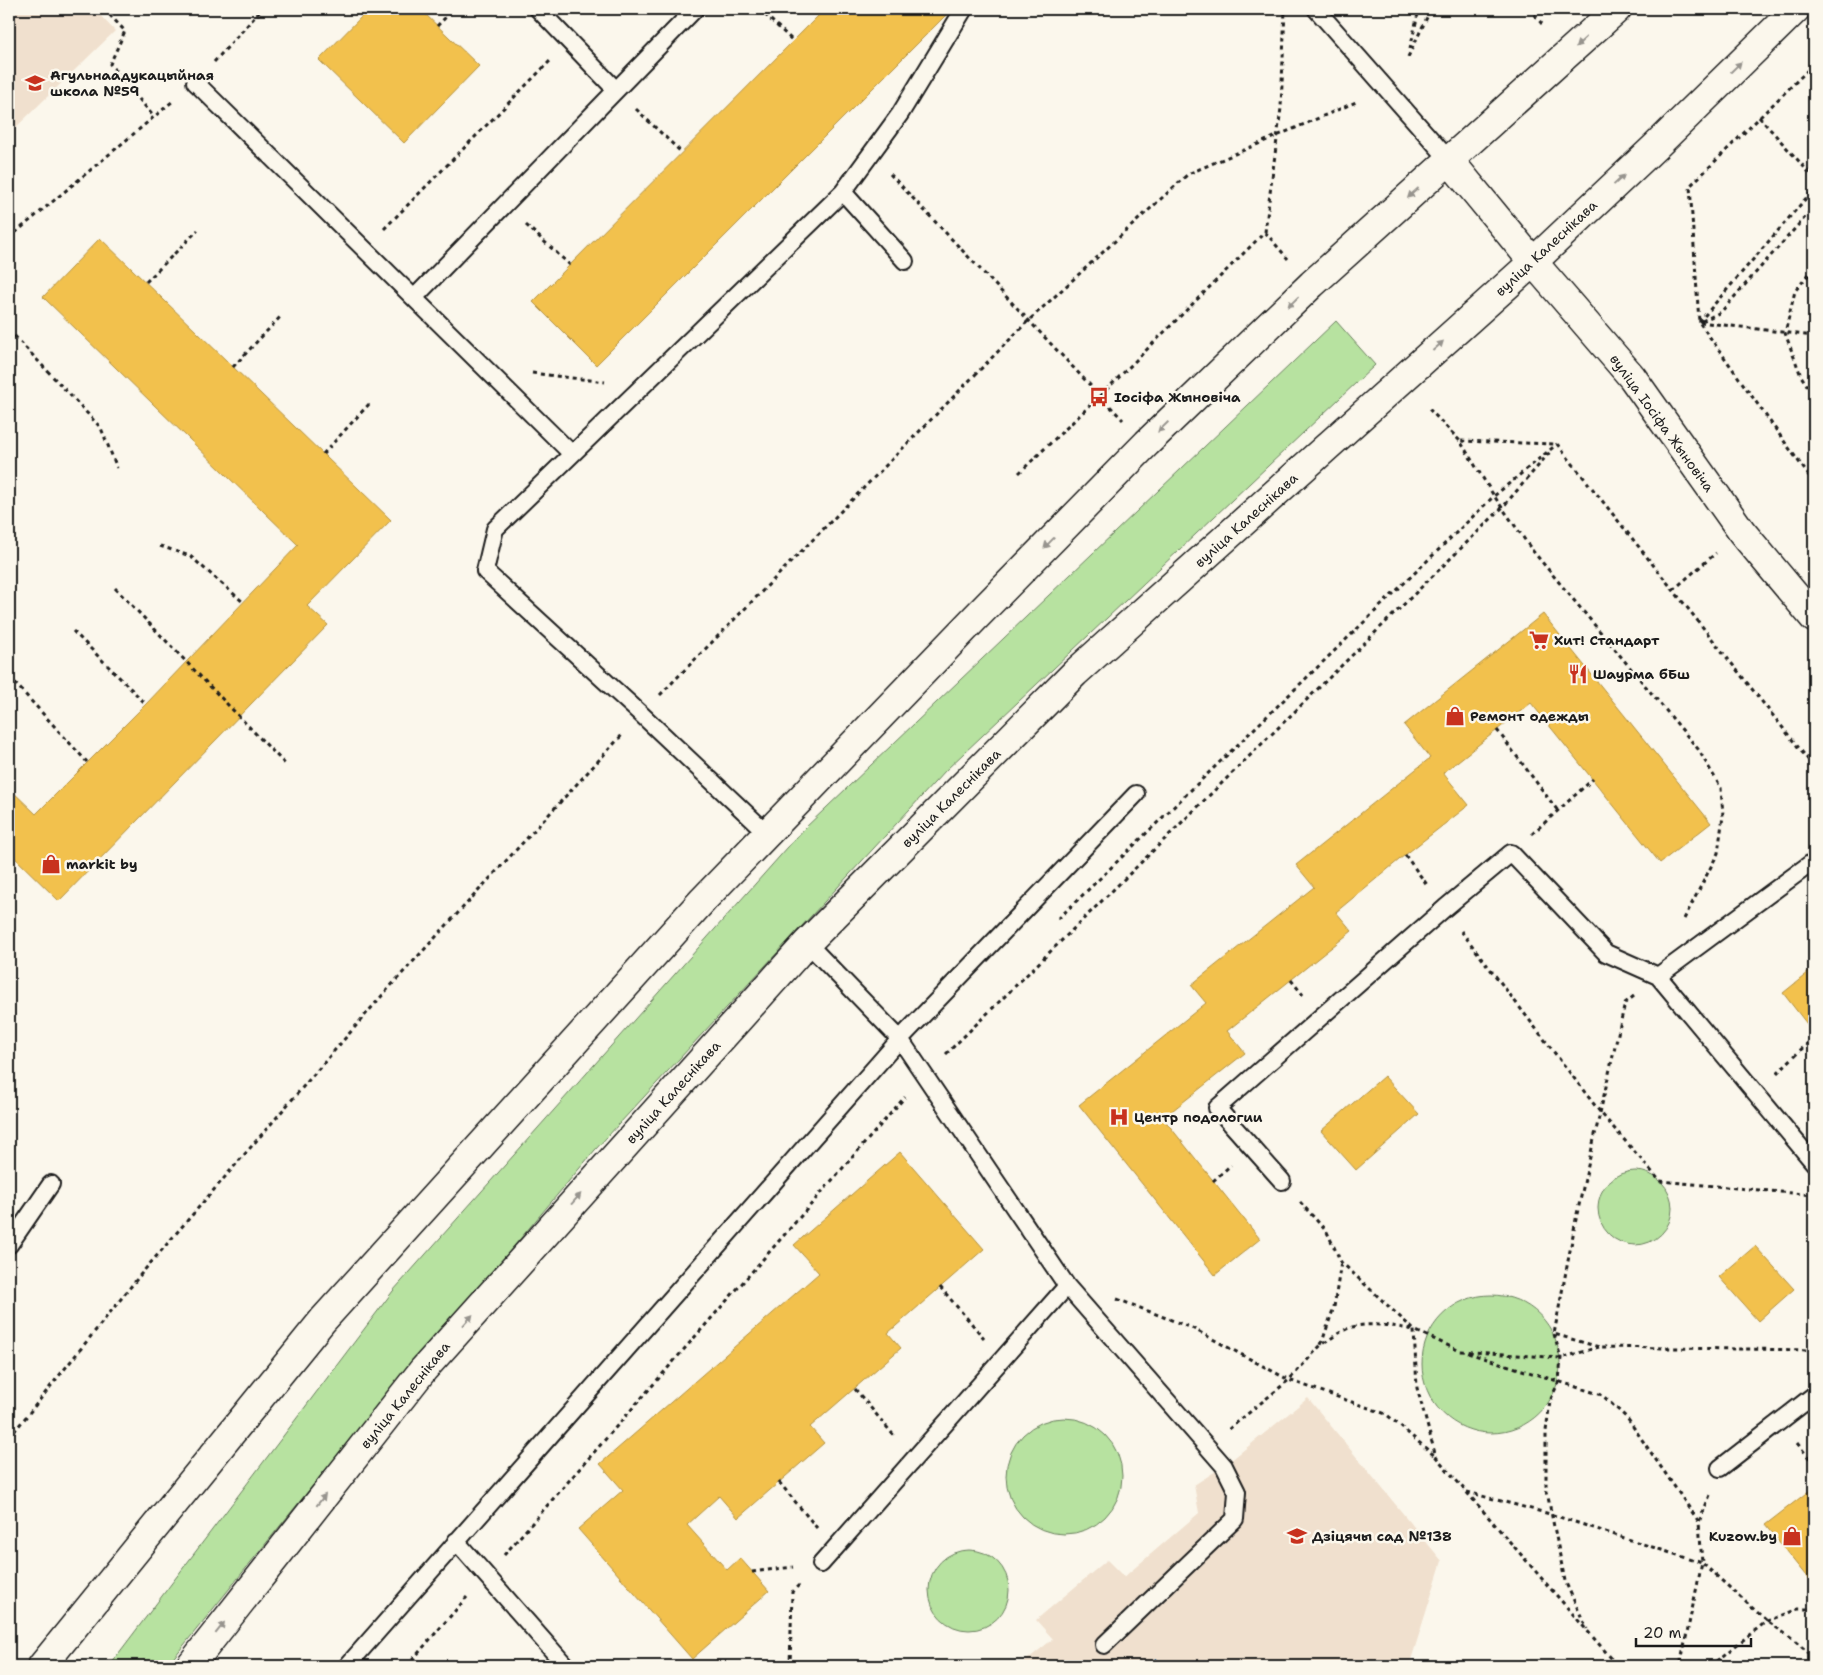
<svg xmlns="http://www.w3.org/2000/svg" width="1823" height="1675" font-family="'Shantell Sans',sans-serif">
<rect width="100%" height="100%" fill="#fbf7ec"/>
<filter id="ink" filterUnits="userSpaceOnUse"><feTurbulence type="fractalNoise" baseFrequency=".02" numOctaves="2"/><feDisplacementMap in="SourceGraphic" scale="10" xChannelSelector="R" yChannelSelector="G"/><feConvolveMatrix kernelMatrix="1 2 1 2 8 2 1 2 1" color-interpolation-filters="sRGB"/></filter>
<g filter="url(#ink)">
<path fill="#f0e0ce" d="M 9,9 L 94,9 L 115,31 L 9,134 Z
M 1308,1398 L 1442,1561 L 1411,1660 L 1404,1666 L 1019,1666 L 1053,1639 L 1036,1620 L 1107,1560 L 1124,1577 L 1199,1513 L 1194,1485 L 1224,1466 Z"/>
<path fill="#b7e2a0" stroke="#6a7f5e" d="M 1336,321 L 1375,365 L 946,770 L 595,1150 L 322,1474 L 167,1666 L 109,1666 L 393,1291 L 804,829 Z
M1598 1208a37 37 0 1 1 74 0a37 37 0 1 1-74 0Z
M1422 1364a69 69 0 1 1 138 0a69 69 0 1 1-138 0Z
M1006 1476a58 58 0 1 1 116 0a58 58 0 1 1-116 0Z
M929 1590a40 40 0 1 1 80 0a40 40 0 1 1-80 0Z"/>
<path fill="#f2c14e" stroke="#b2903f" d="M 369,9 L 420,9 L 479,66 L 404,143 L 319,60 Z
M 825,9 L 952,9 L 596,365 L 533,302 Z
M 100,238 L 391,520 L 307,606 L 328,625 L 59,901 L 9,852 L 9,788 L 36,814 L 146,704 L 298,545 L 43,297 Z
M 1543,614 L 1711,823 L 1660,863 L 1531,703 L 1443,773 L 1469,805 L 1405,855 L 1336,912 L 1352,931 L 1227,1031 L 1245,1053 L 1163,1118 L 1260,1239 L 1215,1275 L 1079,1105 L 1206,1003 L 1191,985 L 1314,887 L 1296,865 L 1430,758 L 1404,725 Z
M 1814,968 L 1814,1033 L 1783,993 Z
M 1384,1076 L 1419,1114 L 1356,1170 L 1321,1131 Z
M 900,1152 L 984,1249 L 888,1333 L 901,1348 L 810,1427 L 824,1443 L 738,1518 L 719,1496 L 687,1525 L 727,1570 L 740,1558 L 769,1591 L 692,1659 L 578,1529 L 623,1490 L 600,1464 L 819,1273 L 794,1245 Z
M 1755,1246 L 1794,1289 L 1758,1321 L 1719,1277 Z
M 1814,1487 L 1814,1577 L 1810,1581 L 1765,1525 Z"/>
<path fill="#3f88c5" stroke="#346892" d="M 1156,1658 L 1164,1666 L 1147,1666 Z"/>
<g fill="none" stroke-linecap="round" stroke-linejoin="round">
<defs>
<path id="lane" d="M 538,9 L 616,90
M 1316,9 L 1450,161
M 195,82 L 572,454
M 905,261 L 843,192 L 900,114 L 964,9
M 414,298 L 695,9
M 768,834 L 641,714 L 485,571 L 495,529 L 843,192
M 807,943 L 900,1039 L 1067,1286 L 821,1564
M 1658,976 L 1814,1163
M 1282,1181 L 1217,1108 L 1445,908 L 1511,853 L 1606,953 L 1658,976 L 1814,861
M 9,1245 L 51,1184
M 1067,1286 L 1224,1466 L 1237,1492 L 1235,1519 L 1104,1645
M 1720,1468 L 1814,1395
M 456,1541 L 566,1666
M 347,1666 L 900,1039 L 1136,794"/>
<path id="secondary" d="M 1450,161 L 1533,262 L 1632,377 L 1742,532 L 1814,618
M 42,1666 L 323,1320 L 703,900 L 976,617 L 1147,443 L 1312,284 L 1617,9
M 190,1666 L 423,1370 L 807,943 L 1075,673 L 1533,262 L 1655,147 L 1796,9"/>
</defs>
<use href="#lane" stroke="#1c1c1c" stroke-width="20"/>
<use href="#secondary" stroke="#1c1c1c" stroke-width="31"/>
<path stroke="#1c1c1c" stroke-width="3" stroke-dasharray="4 4" stroke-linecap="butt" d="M 104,9 L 125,31 L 110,64 L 154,117
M 759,9 L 793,41
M 1529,9 L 1542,24
M 437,26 L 454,9
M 1410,49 L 1419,9
M 1408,57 L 1431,9
M 214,62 L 262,9
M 1814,64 L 1690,186 L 1699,322 L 1814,483
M 636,109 L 681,152
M 1759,117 L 1814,178
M 890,174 L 1123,420
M 526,225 L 570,265
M 384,229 L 550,61
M 1265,232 L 1288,259
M 9,238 L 173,101
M 1814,268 L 1795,291 L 1785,333 L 1801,376 L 1814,396
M 146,282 L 198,230
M 1702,321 L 1721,312 L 1814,207
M 1699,322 L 1814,189
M 1700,322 L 1814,336
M 9,330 L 101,428 L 117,468
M 233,367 L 282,315
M 532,373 L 605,382
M 1429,409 L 1460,441
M 323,454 L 370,403
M 1019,473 L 1099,397 L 1265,232 L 1281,108 L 1285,9
M 160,546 L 190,556 L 243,602
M 115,588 L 285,764
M 1673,590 L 1716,553
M 73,631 L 146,704
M 9,685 L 13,681 L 87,762
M 660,695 L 1028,321 L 1188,174 L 1356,102
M 1497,730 L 1558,811
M 1532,834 L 1593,779
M 1405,855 L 1428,886
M 1058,919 L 1494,496 L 1557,444
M 1684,919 L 1718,853 L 1723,816 L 1721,788 L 1698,749 L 1532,550 L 1494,496 L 1460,441 L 1557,444 L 1814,767
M 1461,931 L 1600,1112 L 1660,1181 L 1814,1195
M 1291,980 L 1303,995
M 1634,996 L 1625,1003 L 1577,1214 L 1554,1334 L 1599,1347 L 1814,1350
M 946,1054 L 1502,508 L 1550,452
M 1777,1073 L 1814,1037
M 1213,1181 L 1231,1165
M 1300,1202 L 1327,1232 L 1341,1262 L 1414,1330 C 1394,1326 1372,1322 1352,1327 C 1341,1330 1330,1340 1321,1345 L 1334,1307 L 1341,1262
M 940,1287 L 984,1338
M 1117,1299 L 1192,1328 L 1289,1380 L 1386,1414 L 1436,1457
M 1554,1334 L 1561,1358 L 1559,1381 L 1550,1401 L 1546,1431 L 1546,1487 L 1565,1581 L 1587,1629
M 1599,1347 L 1561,1358 L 1460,1351 L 1414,1330 L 1417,1388 L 1436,1457 L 1618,1666
M 1468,1353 L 1602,1395 L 1627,1418 L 1699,1522
M 855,1389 L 896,1438
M 1229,1429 L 1289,1380 L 1321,1345
M 9,1438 L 141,1274 L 386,991 L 623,734
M 1797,1443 L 1814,1464
M 779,1482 L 817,1528
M 1467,1492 L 1550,1514 L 1702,1563 L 1680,1666
M 1710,1495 L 1699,1522 L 1702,1563 L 1767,1621 L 1787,1635 L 1814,1657
M 504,1555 L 905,1097
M 752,1572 L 793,1567
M 407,1666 L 467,1597
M 790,1666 L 792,1592 L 801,1583
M 1710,1666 L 1767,1621 L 1798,1609 L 1814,1609"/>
<use href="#lane" stroke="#fbf7ec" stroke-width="16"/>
<use href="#secondary" stroke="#fbf7ec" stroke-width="28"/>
</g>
<defs><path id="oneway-solid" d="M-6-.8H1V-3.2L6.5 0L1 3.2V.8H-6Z" transform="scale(1.25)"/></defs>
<g fill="#97948e">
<use href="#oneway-solid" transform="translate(1581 42) rotate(137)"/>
<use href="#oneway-solid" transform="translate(1736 67) rotate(-44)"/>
<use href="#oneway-solid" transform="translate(1619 180) rotate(-43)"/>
<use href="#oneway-solid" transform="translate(1413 193) rotate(138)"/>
<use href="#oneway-solid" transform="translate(1293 302) rotate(136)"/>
<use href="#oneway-solid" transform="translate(1438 346) rotate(-42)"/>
<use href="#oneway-solid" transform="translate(1163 427) rotate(136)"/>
<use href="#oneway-solid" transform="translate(1049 543) rotate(134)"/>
<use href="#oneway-solid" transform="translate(576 1199) rotate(-48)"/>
<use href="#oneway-solid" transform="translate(468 1320) rotate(-48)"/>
<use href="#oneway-solid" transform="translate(321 1500) rotate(-52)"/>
<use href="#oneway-solid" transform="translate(220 1628) rotate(-52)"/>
</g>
</g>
<defs>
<symbol id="school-bare" viewBox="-9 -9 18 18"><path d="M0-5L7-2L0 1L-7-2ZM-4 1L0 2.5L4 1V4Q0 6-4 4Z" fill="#c8321e" stroke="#fbf7ec" stroke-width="2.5" paint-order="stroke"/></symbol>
<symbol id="bus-bare" viewBox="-9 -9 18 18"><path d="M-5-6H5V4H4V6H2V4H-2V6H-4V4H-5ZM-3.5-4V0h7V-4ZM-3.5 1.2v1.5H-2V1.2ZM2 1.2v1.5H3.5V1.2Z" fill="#c8321e" stroke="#fbf7ec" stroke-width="2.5" paint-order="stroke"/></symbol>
<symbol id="supermarket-bare" viewBox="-9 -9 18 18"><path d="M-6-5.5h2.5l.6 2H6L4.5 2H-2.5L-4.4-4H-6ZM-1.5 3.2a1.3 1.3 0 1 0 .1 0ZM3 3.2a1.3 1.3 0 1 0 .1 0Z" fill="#c8321e" stroke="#fbf7ec" stroke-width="2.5" paint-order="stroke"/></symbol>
<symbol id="restaurant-bare" viewBox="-9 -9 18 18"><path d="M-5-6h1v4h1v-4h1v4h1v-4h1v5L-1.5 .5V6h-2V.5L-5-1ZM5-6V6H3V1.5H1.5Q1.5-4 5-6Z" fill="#c8321e" stroke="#fbf7ec" stroke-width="2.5" paint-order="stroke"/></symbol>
<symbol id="shop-bare" viewBox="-9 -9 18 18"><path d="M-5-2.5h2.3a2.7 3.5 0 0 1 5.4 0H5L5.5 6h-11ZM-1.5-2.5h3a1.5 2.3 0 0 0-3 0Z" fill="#c8321e" stroke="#fbf7ec" stroke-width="2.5" paint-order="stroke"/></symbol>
<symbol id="hospital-bare" viewBox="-9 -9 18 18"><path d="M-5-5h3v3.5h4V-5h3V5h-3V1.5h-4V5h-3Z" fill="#c8321e" stroke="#fbf7ec" stroke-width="2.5" paint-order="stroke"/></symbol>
</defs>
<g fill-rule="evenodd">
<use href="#school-bare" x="21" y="69" width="28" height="28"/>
<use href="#bus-bare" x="1085" y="383" width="28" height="28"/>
<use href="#supermarket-bare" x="1525" y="626" width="28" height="28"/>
<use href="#restaurant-bare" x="1564" y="660" width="28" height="28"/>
<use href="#shop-bare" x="1441" y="702" width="28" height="28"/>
<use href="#shop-bare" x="37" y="850" width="28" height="28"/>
<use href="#hospital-bare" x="1105" y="1103" width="28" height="28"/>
<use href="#school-bare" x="1283" y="1522" width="28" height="28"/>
<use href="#shop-bare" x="1778" y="1522" width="28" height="28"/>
</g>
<g text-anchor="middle" stroke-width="5" stroke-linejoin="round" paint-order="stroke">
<g font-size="14" font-weight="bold" fill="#1c1c1c" stroke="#fbf7ec" text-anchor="start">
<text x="50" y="80">Агульнаадукацыйная<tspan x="50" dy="16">школа №59</tspan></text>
<text x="1114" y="402">Іосіфа Жыновіча</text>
<text x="1554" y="645">Хит! Стандарт</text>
<text x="1593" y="679">Шаурма бБш</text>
<text x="1470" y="721">Ремонт одежды</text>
<text x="66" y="869">markit by</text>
<text x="1134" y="1122">Центр подологии</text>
<text x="1312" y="1541">Дзіцячы сад №138</text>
<text x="1777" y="1541" text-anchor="end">Kuzow.by</text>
</g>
<g font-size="14" fill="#1c1c1c" stroke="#fbf7ec">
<text transform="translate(1546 248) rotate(-43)" y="5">вуліца Калеснікава</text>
<text transform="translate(1662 423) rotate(54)" y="5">вуліца Іосіфа Жыновіча</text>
<text transform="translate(1246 520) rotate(-42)" y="5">вуліца Калеснікава</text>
<text transform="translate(951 798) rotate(-45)" y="5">вуліца Калеснікава</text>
<text transform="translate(673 1092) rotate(-48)" y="5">вуліца Калеснікава</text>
<text transform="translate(405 1395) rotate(-51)" y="5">вуліца Калеснікава</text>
</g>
</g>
<rect width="1823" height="1675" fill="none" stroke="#fbf7ec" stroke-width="30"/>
<rect x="15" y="15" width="1793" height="1645" fill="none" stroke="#1c1c1c" stroke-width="2" filter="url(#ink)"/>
<path d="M1636 1638v8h115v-8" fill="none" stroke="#1c1c1c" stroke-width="2.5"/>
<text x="1643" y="1638" font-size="15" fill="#1c1c1c" stroke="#fbf7ec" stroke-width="4" paint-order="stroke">20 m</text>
</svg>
